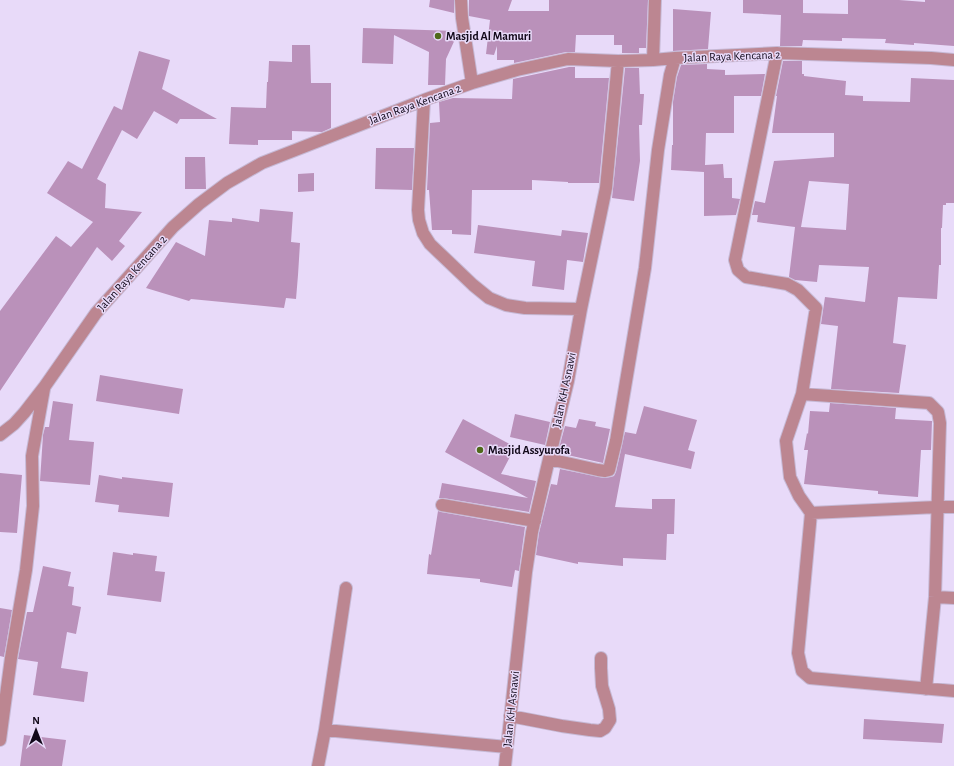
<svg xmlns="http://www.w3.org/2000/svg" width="954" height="766" font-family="'Alegreya Sans',sans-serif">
<rect width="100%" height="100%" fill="#e8daf9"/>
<path fill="#ba91ba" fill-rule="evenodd" d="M 430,0 L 454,0 L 454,13 L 429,7 Z
M 469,0 L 512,0 L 508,11 L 549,11 L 549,0 L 648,0 L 646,48 L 639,48 L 639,53 L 622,53 L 622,45 L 614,45 L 614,35 L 576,35 L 575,52 L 566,52 L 514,63 L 514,60 L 497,60 L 497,46 L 494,55 L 486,54 L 490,20 L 469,16 Z
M 743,0 L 803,0 L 803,13 L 848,14 L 848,0 L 899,0 L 925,2 L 925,0 L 954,0 L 954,46 L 914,43 L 914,45 L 885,43 L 886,39 L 842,38 L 842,41 L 803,40 L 802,46 L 780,46 L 781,15 L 743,13 Z
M 673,9 L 711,12 L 708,49 L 673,51 Z
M 363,28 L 456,31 L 457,35 L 446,59 L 445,85 L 428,85 L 429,52 L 394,35 L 393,64 L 362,63 Z
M 292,45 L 310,45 L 311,83 L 331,83 L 331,128 L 322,132 L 292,131 L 292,140 L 258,140 L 258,145 L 229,144 L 231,107 L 266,108 L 267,82 L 268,82 L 269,61 L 292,62 Z
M 139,51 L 170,60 L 162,89 L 217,119 L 180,119 L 177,124 L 154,111 L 137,139 L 122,130 L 97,179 L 106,184 L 105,208 L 142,212 L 119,241 L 125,246 L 112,261 L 97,247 L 0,391 L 0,311 L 56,236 L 71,247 L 93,222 L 47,193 L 68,161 L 82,169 L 114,106 L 122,110 Z
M 783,61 L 802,61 L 802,74 L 804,74 L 804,76 L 846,81 L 845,95 L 863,96 L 863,101 L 910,102 L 911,78 L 954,80 L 954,203 L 946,203 L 946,205 L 943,205 L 942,228 L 941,228 L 941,265 L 939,265 L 937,299 L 898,297 L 893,343 L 906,345 L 899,393 L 831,389 L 838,326 L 821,324 L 825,297 L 865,302 L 869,267 L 819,265 L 817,282 L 795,280 L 789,277 L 795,227 L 757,222 L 758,215 L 752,215 L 755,201 L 765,203 L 774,161 L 834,157 L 834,133 L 772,133 L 777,96 L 776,96 ZM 809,181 L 849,184 L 846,230 L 801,227 Z
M 707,64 L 707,69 L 725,70 L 725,75 L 765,74 L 761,96 L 734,96 L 734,133 L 706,133 L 705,165 L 723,164 L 724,178 L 732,178 L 732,198 L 740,199 L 736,215 L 704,216 L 704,172 L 671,170 L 672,145 L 673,145 L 673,102 L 677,77 L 681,65 Z
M 569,67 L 575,67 L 575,78 L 609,78 L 599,183 L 568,183 L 568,182 L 532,180 L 532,190 L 472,190 L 471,235 L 452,234 L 452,230 L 432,230 L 429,190 L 427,190 L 430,123 L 440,122 L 439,102 L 453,98 L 512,99 L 513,79 Z
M 625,68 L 639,68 L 640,94 L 644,94 L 642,125 L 639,125 L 640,161 L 634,201 L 612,198 L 613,189 Z
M 376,148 L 414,148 L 412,190 L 375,189 Z
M 185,157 L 205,157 L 206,189 L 185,189 Z
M 314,173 L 314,191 L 298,192 L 298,174 Z
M 260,209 L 293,212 L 291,242 L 300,243 L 298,275 L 296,299 L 286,298 L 284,308 L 191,299 L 189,301 L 146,288 L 176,242 L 205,256 L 209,220 L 232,222 L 232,218 L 259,222 Z
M 478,225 L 561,236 L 562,230 L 588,233 L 583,262 L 567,260 L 564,290 L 532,286 L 535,261 L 474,253 Z
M 100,375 L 183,389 L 179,414 L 96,401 Z
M 53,401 L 73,404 L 69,440 L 94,442 L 90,485 L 40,481 L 43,435 L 45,427 L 49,427 Z
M 830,403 L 896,408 L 895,419 L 932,421 L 931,450 L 921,450 L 918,497 L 878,494 L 878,491 L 804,484 L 808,450 L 804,450 L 807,433 L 808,434 L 810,411 L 829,412 Z
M 644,406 L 697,420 L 688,450 L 695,452 L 691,469 L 625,454 L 615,507 L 652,509 L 652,499 L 675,499 L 674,534 L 667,534 L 666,560 L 623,558 L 623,566 L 578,562 L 578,564 L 536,555 L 539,533 L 551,484 L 557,485 L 560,469 L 604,478 L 611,477 L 614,476 L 616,472 L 625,432 L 636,434 Z
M 515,414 L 550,422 L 545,445 L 510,437 Z
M 463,419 L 515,447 L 501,474 L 536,481 L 529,512 L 443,498 L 439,498 L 442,483 L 528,498 L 445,452 Z
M 579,419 L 596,422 L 595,426 L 610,429 L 603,463 L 563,454 L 564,449 L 559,448 L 565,426 L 576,428 Z
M 0,473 L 22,475 L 17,533 L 0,532 Z
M 99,475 L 122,479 L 122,477 L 173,483 L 169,517 L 118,512 L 119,505 L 95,502 Z
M 438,511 L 441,512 L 525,527 L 519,571 L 515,570 L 512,587 L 480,582 L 480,579 L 427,574 L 429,554 L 431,555 Z
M 113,552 L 133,555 L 133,553 L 157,556 L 155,571 L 165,572 L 161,602 L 107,595 Z
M 43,566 L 71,572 L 68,586 L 74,587 L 72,605 L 81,607 L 76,634 L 67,632 L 61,668 L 88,672 L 84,702 L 33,695 L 38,662 L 18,659 L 27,612 L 33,612 Z
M 0,608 L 12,610 L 4,657 L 0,656 Z
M 864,719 L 944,724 L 942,743 L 863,739 Z
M 24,735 L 66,740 L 62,766 L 20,766 Z"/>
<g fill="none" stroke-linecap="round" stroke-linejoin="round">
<defs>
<path id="minor" d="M 461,0 L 462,18 L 472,83
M 777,53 L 735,260 L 738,270 L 746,277 L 787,284 L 798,290 L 816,308 L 802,394 L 786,441 L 790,477 L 799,496 L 811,513 L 798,653 L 802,671 L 810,678 L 954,691
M 653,60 L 655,0
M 424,100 L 418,210 L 419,220 L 423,233 L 430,244 L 473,285 L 489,298 L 506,305 L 525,308 L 581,309
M 802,394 L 929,403 L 938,412 L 940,423 L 935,597 L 926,689
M 0,435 L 14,424 L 24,413 L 45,386 L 96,313 L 173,227 L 199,204 L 227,183 L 262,163 L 424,100 L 472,83 L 517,70 L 568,59 L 618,61 L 653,60 L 675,58 L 777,53 L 931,58 L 954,60
M 549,459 L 598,470 L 605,471 L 609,470 L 616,441 L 645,268 L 658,150 L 670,75 L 675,58
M 442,505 L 535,521
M 811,513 L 937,507 L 954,507
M 935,597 L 954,598
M 510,716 L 562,726 L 590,730 L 600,731 L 605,728 L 610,720 L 609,709 L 602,686 L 601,668 L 601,658
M 325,730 L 346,588
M 0,740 L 11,658 L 26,570 L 33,506 L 32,456 L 44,389
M 318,766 L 325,730 L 507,747
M 505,766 L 526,572 L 532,532 L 549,459 L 568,381 L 581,309 L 606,188 L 618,61"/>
</defs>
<use href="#minor" stroke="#c6b9d5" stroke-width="14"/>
<use href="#minor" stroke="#bc8691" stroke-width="12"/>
</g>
<g fill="#50691a" stroke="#e8daf9" stroke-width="1.5">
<circle cx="438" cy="36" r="4"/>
<circle cx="480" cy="450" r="4"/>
</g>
<g text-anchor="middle" stroke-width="3" stroke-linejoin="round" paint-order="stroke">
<g font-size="12" font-weight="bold" fill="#12091a" stroke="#e8daf9" text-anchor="start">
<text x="446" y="40">Masjid Al Mamuri</text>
<text x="488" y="454">Masjid Assyurofa</text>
</g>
<g font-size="12" fill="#12091a" stroke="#e8daf9">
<text transform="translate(732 56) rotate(-2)" y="4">Jalan Raya Kencana 2</text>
<text transform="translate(415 104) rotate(-20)" y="4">Jalan Raya Kencana 2</text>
<text transform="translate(132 273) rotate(-48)" y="4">Jalan Raya Kencana 2</text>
<text transform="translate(564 390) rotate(-78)" y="4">Jalan KH Asnawi</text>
<text transform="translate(511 709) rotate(-84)" y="4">Jalan KH Asnawi</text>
</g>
</g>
<g transform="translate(36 730)" stroke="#e8daf9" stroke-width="3" paint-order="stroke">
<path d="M0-3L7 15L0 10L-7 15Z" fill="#12091a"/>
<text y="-6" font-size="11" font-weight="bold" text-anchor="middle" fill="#12091a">N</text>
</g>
</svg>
